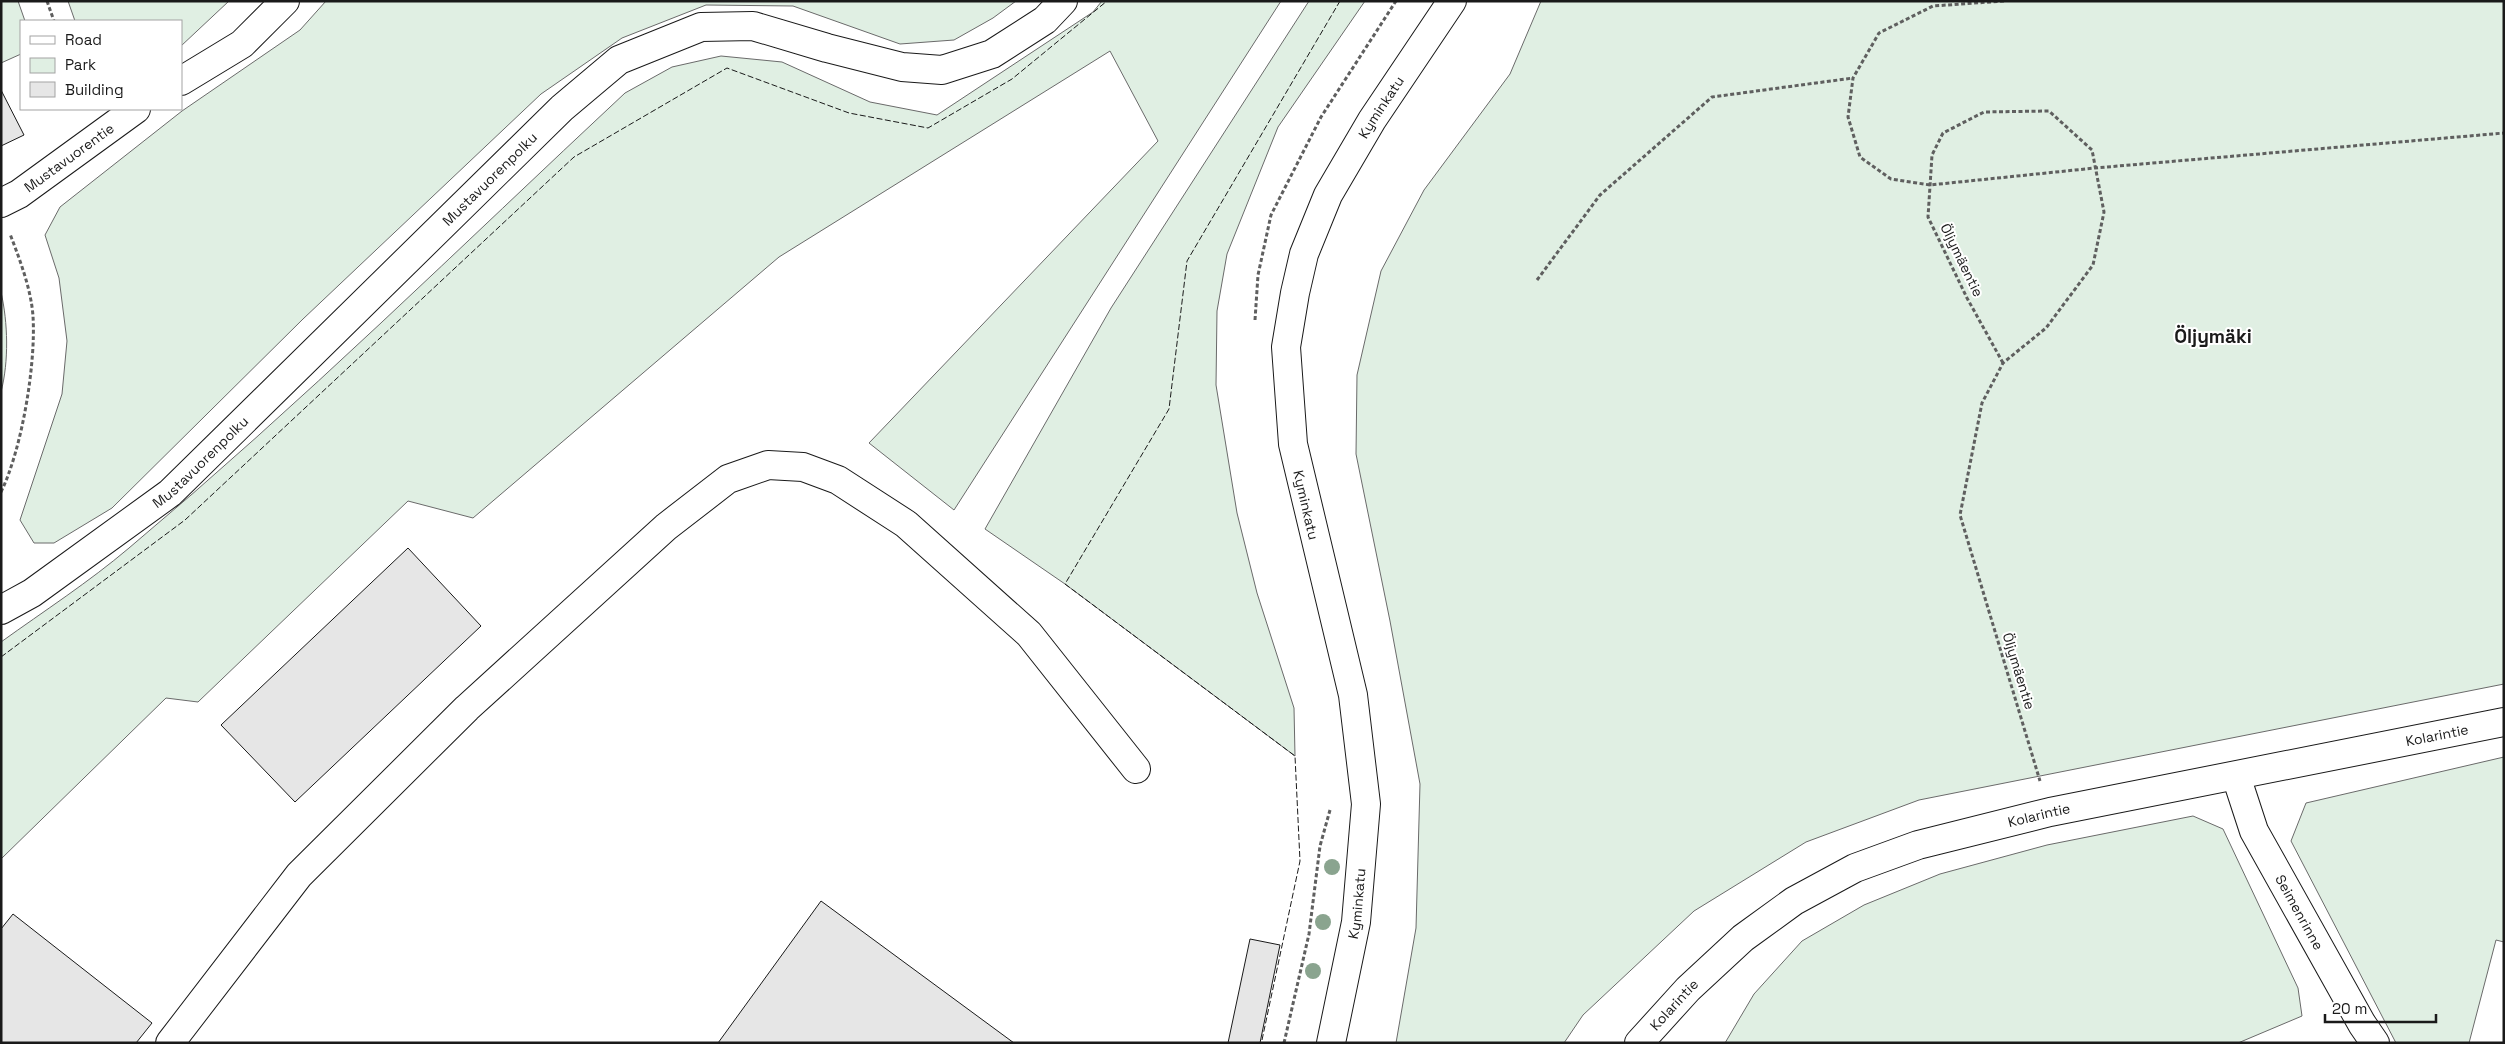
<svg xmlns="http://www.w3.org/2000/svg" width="2505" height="1044" font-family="'Space Grotesk',sans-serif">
<rect width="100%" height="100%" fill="#fff"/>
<path fill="#e0efe3" stroke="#6a6a6a" d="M 1,1 L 18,1 L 25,21 L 21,21 L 21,54 L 1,63 Z
M 68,1 L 229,1 L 181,46 L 181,21 L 75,21 Z
M 326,1 L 1016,1 L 993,18 L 954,40 L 900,44 L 793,6 L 706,5 L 622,38 L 541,94 L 303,319 L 112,508 L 54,543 L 34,543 L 20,520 L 62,394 L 67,341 L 59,278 L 45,235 L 60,207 L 182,111 L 300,30 Z
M 1102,1 L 1281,1 L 954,510 L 869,443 L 1158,141 L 1110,51 L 779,257 L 473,518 L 408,501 L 198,702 L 166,698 L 1,859 L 1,642 C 44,611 89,582 129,548 C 301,404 461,246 625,93 L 672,67 L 721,56 L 782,62 L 870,102 L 937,115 L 1093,12 Z
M 1309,1 L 1365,1 L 1278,127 L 1227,254 L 1217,311 L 1216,385 L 1237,513 L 1257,593 L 1294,708 L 1295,756 L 1065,584 L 985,529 L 1111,308 Z
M 1541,1 L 2504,1 L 2504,684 L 1919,800 L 1806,842 L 1694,911 L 1583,1015 L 1564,1043 L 1396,1043 L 1416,928 L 1420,784 L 1390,621 L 1356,454 L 1357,375 L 1381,271 L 1424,190 L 1510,74 Z
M 1,292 C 8,323 9,361 1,392 Z
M 2504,757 L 2504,942 L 2496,940 L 2469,1043 L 2396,1043 L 2291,841 L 2306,803 Z
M 2193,816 L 2223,829 L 2298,988 L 2302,1016 L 2238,1043 L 1725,1043 L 1754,994 L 1802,941 L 1864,905 L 1940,874 L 2047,845 Z"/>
<path fill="#e6e6e6" stroke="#1a1a1a" d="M 1,90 L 24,135 L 1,146 Z
M 408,548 L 481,626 L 295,802 L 221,725 Z
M 821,901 L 1014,1043 L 718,1043 Z
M 13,914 L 152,1023 L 136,1043 L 1,1043 L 1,929 Z
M 1250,939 L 1280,945 L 1260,1043 L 1228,1043 Z"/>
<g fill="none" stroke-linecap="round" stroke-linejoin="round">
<defs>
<g id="minor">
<path d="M 181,81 L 242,44 L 285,1"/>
<path id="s1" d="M 1,203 L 19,194 L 136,109"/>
<path id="s2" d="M 1,610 L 32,593 L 170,493 L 562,108 L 619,60 L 701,27 L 753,26 L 827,48 L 902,67 L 942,70 L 992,54 L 1045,20 L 1063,1"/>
<path id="s3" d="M 2236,776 L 2254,831 L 2362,1024 L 2375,1043"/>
<path d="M 170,1043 L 299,875 L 467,708 L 666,527 L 728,479 L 768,465 L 803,467 L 838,480 L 906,524 L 1029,634 L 1136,769"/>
<path id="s4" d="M 1639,1043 L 1688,989 L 1743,938 L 1794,901 L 1855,868 L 1918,845 L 2050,812 L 2504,722"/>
</g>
<g id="tertiary">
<path id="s5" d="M 1331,1043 L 1356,922 L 1366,804 L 1353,695 L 1293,444 L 1286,347 L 1295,293 L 1304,254 L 1328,195 L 1372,120 L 1452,1"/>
</g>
</defs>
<use href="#minor" stroke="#1a1a1a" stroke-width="30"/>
<use href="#tertiary" stroke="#1a1a1a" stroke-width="30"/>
<path stroke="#5f5f5f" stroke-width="3" stroke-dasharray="4 2.5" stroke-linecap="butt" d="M 47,1 L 54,21
M 2004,1 L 1933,6 L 1879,33 L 1853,78 L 1848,117 L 1860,157 L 1891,179 L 1930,185 L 2095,168 L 2504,133
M 1537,280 L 1600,195 L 1712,97 L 1853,78
M 1255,320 L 1258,275 L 1271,215 L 1321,117 L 1396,1
M 2003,363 L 1967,298 L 1928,217 L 1932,155 L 1943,133 L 1984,112 L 2049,111 L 2092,150 L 2104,212 L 2093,265 L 2046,328 L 2003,363 L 1982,403 L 1960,515 L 2040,781
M 1,492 C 22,449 36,364 33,316 C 31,289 20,260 10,234
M 1284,1043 L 1309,934 L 1320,846 L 1330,810"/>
<use href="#minor" stroke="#fff" stroke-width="28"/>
<use href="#tertiary" stroke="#fff" stroke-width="28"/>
<path stroke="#1a1a1a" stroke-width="1" stroke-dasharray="6 2.5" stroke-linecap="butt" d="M 1,657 L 185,520 L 574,157 L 727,68 L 849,113 L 928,128 L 1012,79 L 1107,1
M 1262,1040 L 1300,861 L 1295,756 L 1065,584 L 1169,409 L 1187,261 L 1340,1"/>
</g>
<g fill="#8aa48f">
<circle cx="1332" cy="867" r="8"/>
<circle cx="1323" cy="922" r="8"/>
<circle cx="1313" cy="971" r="8"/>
</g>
<g text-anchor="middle" stroke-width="4" stroke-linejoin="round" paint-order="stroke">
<g font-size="14" fill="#1a1a1a" stroke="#fff">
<text dy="5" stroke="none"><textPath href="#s5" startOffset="968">Kyminkatu</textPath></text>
<text dy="5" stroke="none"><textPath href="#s1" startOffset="82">Mustavuorentie</textPath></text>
<text dy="5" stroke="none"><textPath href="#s2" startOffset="654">Mustavuorenpolku</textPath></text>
<text transform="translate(1962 260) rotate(64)" y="5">Öljymäentie</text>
<text dy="5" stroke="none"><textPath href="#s2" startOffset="249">Mustavuorenpolku</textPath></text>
<text transform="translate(1306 505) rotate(77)" y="5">Kyminkatu</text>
<text transform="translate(2019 671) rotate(73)" y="5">Öljymäentie</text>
<text dy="5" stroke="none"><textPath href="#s4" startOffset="878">Kolarintie</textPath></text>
<text dy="5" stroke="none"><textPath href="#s4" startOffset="472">Kolarintie</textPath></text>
<text dy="5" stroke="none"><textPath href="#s5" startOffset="142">Kyminkatu</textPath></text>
<text dy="5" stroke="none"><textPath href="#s3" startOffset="151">Seimenrinne</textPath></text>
<text dy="5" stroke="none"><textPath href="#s4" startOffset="52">Kolarintie</textPath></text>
</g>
<g font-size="19" font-weight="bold" fill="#1a1a1a" stroke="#fff">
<text x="2213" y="343">Öljymäki</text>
</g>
</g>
<rect width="2505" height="1044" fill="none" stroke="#1a1a1a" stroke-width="5"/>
<rect x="20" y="20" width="162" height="90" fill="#ffffff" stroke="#a3a3a3"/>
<rect x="30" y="36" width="25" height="8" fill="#ffffff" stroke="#a3a3a3"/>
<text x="65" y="45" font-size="15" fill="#1a1a1a">Road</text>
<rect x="30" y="58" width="25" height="15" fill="#e0efe3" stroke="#a3a3a3"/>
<text x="65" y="70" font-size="15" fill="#1a1a1a">Park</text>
<rect x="30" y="82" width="25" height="15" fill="#e6e6e6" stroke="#a3a3a3"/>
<text x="65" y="95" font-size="15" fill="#1a1a1a">Building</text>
<path d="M2325 1014v8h111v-8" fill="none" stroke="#1a1a1a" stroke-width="2.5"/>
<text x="2332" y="1014" font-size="15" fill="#1a1a1a" stroke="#ffffff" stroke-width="4" paint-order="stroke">20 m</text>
</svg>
